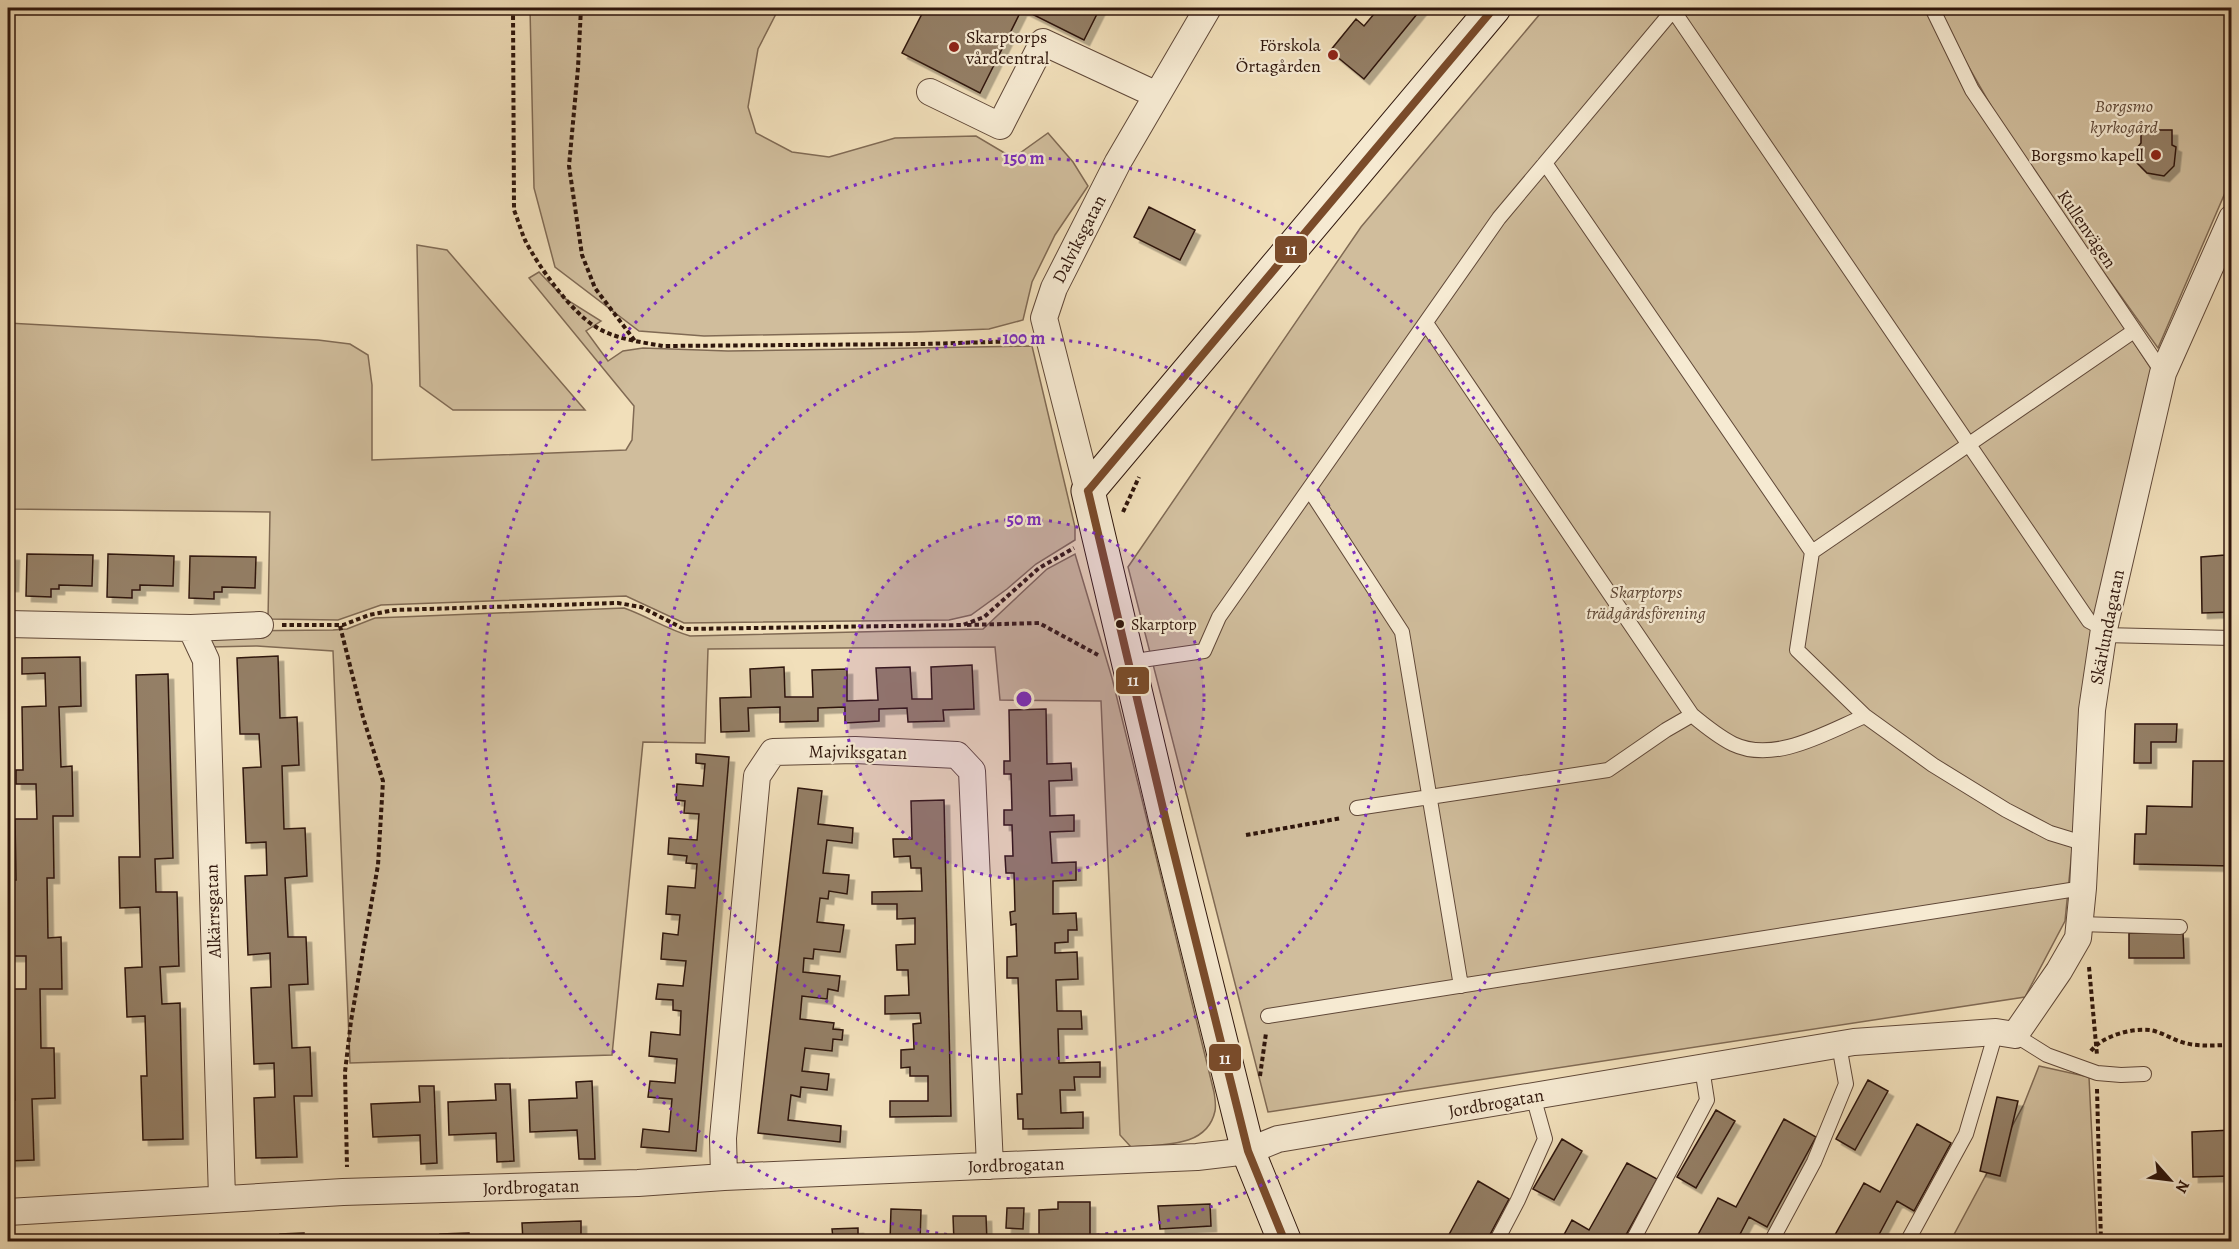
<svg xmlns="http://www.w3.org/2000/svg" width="2239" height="1249" font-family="Alegreya,serif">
<defs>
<filter id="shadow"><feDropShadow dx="5.5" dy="5.5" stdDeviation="0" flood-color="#0004"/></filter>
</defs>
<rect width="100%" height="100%" fill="#f1dfba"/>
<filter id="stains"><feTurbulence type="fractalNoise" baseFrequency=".00333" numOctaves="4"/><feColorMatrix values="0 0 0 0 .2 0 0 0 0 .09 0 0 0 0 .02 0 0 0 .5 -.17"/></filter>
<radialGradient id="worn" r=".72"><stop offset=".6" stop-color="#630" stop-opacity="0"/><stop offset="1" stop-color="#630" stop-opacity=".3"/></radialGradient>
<path fill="#d0bd9c" stroke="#806a54" stroke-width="1.5" d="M 530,8 L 779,8 L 758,49 L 748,107 L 756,133 L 792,152 L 829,157 L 895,138 L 976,136 L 1013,158 L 1048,133 L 1073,162 L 1088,186 L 1055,235 L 1032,282 L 1023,320 L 989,329 L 914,332 L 704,336 L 639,331 L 555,267 L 534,188 Z
M 1545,8 L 1929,8 L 1970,94 L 2154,373 L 2094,628 L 2065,921 L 2025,997 L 1268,1112 L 1128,567 L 1361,227 Z
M 1935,8 L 2231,8 L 2231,179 L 2158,348 L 2017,151 Z
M 417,245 L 447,250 L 585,410 L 453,410 L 420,386 Z
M 539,272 L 564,298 L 601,321 L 586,331 L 608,361 L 623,351 L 643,348 L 728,351 L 1032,346 L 1075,527 L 1075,540 L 1036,564 L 1007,589 L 971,615 L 949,620 L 684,623 L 626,596 L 381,605 L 338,620 L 268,619 L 270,512 L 8,509 L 8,323 L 318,340 L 350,344 L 368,355 L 372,385 L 372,460 L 626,450 L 632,440 L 634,406 L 529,278 Z
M 1075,554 L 1112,678 L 1214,1092 C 1215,1098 1216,1106 1215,1111 C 1207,1149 1160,1144 1131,1147 L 1120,1135 L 1101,701 L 1000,700 L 995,647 L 708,649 L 705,743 L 643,742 L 612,1055 L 350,1063 L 333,651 L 257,646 L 210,647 L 209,639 L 214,631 L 333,630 L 347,629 L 375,618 L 624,608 C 647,616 666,629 690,636 L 983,629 L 1047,569 Z
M 2039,1066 L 2089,1077 L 2097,1241 L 1950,1242 L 2024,1104 Z"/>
<path fill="#947f66" stroke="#2f160c" stroke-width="1.5" filter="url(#shadow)" d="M 925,8 L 988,8 L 1002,14 L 1006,8 L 1100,8 L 1084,40 L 1022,9 L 980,93 L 902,53 Z
M 1379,8 L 1422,8 L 1364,79 L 1330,51 L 1356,19 L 1364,26 Z
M 2141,130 L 2172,130 L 2172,145 L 2176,147 L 2174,166 L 2164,176 L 2147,173 L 2136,162 L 2137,148 L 2141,143 Z
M 1149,207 L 1195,230 L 1180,260 L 1134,237 Z
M 2227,501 L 2232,501 L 2232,612 L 2202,613 L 2201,557 L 2225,555 Z
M 27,554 L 93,555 L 92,586 L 59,585 L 59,589 L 51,589 L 51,597 L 26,596 Z
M 108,554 L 174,556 L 173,586 L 140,585 L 140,590 L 132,590 L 132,598 L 107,597 Z
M 8,555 L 14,555 L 13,586 L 8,586 Z
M 190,556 L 256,557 L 255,588 L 222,587 L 222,592 L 214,592 L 214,599 L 189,598 Z
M 278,656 L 280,718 L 297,717 L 299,765 L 282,766 L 284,829 L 305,828 L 307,876 L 285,878 L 288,937 L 306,937 L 308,984 L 289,985 L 292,1048 L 310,1047 L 312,1096 L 294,1096 L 297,1157 L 256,1158 L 254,1098 L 275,1097 L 274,1063 L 254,1064 L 251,988 L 271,987 L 270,953 L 248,955 L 245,876 L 267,875 L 266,842 L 246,843 L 243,768 L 261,767 L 259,734 L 240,734 L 237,658 Z
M 80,657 L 81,706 L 59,707 L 61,767 L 72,766 L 73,816 L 53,816 L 54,878 L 47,878 L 48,938 L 61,937 L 62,989 L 40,989 L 41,1048 L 54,1048 L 55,1098 L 32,1099 L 34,1160 L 8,1161 L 8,1100 L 15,1100 L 14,1065 L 8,1066 L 8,989 L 26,989 L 26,956 L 8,956 L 8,942 L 11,941 L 9,880 L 16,880 L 15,819 L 37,819 L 36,784 L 16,784 L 16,770 L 23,770 L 22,707 L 46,706 L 45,673 L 22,674 L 22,658 Z
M 972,665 L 974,709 L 943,710 L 944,721 L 908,722 L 907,708 L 879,709 L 879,721 L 845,723 L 845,707 L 818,708 L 818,721 L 780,722 L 780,707 L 748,708 L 749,731 L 721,732 L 720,698 L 751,697 L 750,669 L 784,667 L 785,697 L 813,697 L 812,670 L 847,669 L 847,701 L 878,700 L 876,668 L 910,667 L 912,699 L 932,699 L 931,667 Z
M 168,674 L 173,858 L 155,859 L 156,892 L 177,892 L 179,966 L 160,967 L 162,1004 L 180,1003 L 183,1139 L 143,1140 L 141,1076 L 147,1076 L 145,1016 L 127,1017 L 125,968 L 142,967 L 140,907 L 120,908 L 119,857 L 140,857 L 136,675 Z
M 1046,709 L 1047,764 L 1071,763 L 1072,780 L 1049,781 L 1050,816 L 1074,815 L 1074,831 L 1050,832 L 1052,863 L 1076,862 L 1076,880 L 1053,881 L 1053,914 L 1076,913 L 1077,930 L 1068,930 L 1068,942 L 1055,943 L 1055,953 L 1077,952 L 1078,979 L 1056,980 L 1057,1011 L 1081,1011 L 1082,1029 L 1058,1029 L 1059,1063 L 1100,1062 L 1100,1077 L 1074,1077 L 1075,1090 L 1060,1090 L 1061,1113 L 1083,1112 L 1083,1128 L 1023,1129 L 1023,1119 L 1018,1119 L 1017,1094 L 1022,1094 L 1018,978 L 1007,978 L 1007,957 L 1017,956 L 1016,924 L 1011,925 L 1010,912 L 1015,911 L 1014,873 L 1006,873 L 1005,856 L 1013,856 L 1012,825 L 1004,825 L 1004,810 L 1012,810 L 1011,774 L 1004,774 L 1004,761 L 1010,761 L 1009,710 Z
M 2135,724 L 2177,724 L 2176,742 L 2151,742 L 2151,763 L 2134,763 Z
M 696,754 L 729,757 L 696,1151 L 641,1147 L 643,1129 L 669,1132 L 672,1099 L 648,1097 L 650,1081 L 675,1083 L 677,1059 L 649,1056 L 651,1032 L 680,1035 L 681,1011 L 673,1010 L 673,1000 L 656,999 L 658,984 L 683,986 L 686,961 L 661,959 L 663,933 L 678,935 L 680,915 L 666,914 L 668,886 L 695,888 L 697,864 L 686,863 L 687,856 L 668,854 L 669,838 L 697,840 L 699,814 L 684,813 L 685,801 L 676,800 L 677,784 L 703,786 L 705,764 L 696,763 Z
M 2193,761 L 2232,761 L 2232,866 L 2134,864 L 2135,834 L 2146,834 L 2147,806 L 2192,807 Z
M 798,788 L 822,791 L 818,824 L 853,828 L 852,843 L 827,840 L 823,873 L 849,875 L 847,894 L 829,891 L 828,899 L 820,898 L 817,922 L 844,925 L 840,952 L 814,949 L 813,959 L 804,958 L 803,972 L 840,976 L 838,991 L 828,989 L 827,999 L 802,996 L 800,1019 L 834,1023 L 833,1029 L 843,1030 L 842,1040 L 833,1039 L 832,1051 L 805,1048 L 802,1071 L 829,1074 L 827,1090 L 801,1087 L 800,1097 L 791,1095 L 788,1120 L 841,1126 L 840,1142 L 758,1133 Z
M 944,800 L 951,1116 L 890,1117 L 890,1101 L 928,1101 L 928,1076 L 910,1076 L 910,1067 L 901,1068 L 901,1050 L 914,1049 L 913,1024 L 921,1023 L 920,1013 L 885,1014 L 885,996 L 909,995 L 908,970 L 897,970 L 896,945 L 915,944 L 915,918 L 897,919 L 897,904 L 872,904 L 872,892 L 922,891 L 921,868 L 911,868 L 910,856 L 894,857 L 893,839 L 912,839 L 911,801 Z
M 2129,933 L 2183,933 L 2184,958 L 2129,958 Z
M 1868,1080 L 1888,1091 L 1855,1150 L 1836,1139 Z
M 592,1081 L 595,1159 L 579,1159 L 577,1130 L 530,1132 L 529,1100 L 577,1098 L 576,1082 Z
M 495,1084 L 510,1084 L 514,1161 L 497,1162 L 496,1133 L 449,1135 L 448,1102 L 496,1100 Z
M 419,1086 L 434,1086 L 437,1163 L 421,1164 L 420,1135 L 373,1137 L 371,1104 L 420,1102 Z
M 1997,1097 L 2018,1101 L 2000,1176 L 1980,1171 Z
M 1716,1110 L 1735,1121 L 1696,1188 L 1677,1177 Z
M 1784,1119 L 1816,1137 L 1767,1227 L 1749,1217 L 1736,1242 L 1694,1242 L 1718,1198 L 1736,1207 Z
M 1917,1124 L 1951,1143 L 1914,1211 L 1897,1201 L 1875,1242 L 1831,1242 L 1864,1183 L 1880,1192 Z
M 2232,1130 L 2232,1176 L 2193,1177 L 2192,1132 Z
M 1562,1139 L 1582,1151 L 1554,1200 L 1533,1189 Z
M 1627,1163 L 1657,1179 L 1622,1242 L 1560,1242 L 1572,1220 L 1589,1230 Z
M 1478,1181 L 1509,1199 L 1486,1242 L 1445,1242 Z
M 1058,1202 L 1090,1202 L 1090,1242 L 1039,1242 L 1039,1210 L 1058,1209 Z
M 1210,1204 L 1211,1226 L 1160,1229 L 1158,1206 Z
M 1007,1208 L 1024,1208 L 1023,1229 L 1006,1228 Z
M 891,1209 L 921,1210 L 920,1242 L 890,1242 Z
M 953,1216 L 986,1216 L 987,1242 L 954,1242 Z
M 581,1221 L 581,1242 L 523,1242 L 522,1223 Z
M 858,1228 L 858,1242 L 806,1242 L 805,1239 L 833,1238 L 832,1229 Z
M 304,1233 L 304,1242 L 280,1242 L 280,1234 Z
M 469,1233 L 470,1242 L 440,1242 L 440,1234 Z
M 209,1235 L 225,1235 L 225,1242 L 209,1242 Z
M 363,1236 L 396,1236 L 396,1242 L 363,1242 Z"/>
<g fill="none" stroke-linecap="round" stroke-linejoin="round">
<defs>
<path id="lane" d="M 1932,8 L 1972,90 L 2163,373
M 1673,10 L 2089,621 L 2104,629
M 1545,163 L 1812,552 L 2134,331
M 1426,323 L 1692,715
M 1309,489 L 1402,632 L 1461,986
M 1812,552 L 1797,650 L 1865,716 L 1933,765 L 2006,810 L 2050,833 L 2086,844
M 2103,635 L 2232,638
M 1128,662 L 1204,651 L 1219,617 L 1499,218 L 1675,8
M 1357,808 L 1608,770 L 1666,730 L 1692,715 C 1704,725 1719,737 1733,744 C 1775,764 1827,732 1865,716
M 2079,924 L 2180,927
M 1268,1016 L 2083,888
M 2015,1035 L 2047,1055 L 2097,1073 L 2121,1075 L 2144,1074
M 1496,1242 L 1518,1200 L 1545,1139 L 1533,1096
M 1632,1242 L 1707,1100 L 1702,1068
M 1771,1242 L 1814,1162 L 1846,1084 L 1839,1045
M 1907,1242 L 1966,1134 L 1996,1032"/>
<path id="street" d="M 930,92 L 1000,126 L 1043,42 L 1157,95
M 1088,491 L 1044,318 L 1054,288 L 1118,162 L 1208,8
M 8,624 L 191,628 L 260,625
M 191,628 L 206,660 L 222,1198
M 724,1177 L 723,1138 L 757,776 L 773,752 L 855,750 L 957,755 L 972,771 L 990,1166
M 8,1212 L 343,1192 L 638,1183 L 724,1177 L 1197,1157 L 1248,1151 L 1278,1139 L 1854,1042 L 1996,1032 L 2015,1035 L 2059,971 L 2078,938 L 2083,888 L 2092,710 L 2104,629 L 2163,373 L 2232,218"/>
<path id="secondary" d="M 1285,1242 L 1248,1151 L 1165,817 L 1088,491 L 1494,8"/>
</defs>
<use href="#lane" stroke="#604838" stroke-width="16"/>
<use href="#street" stroke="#604838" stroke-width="28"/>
<use href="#secondary" stroke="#2f160c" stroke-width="35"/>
<path stroke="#2f160c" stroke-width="4" stroke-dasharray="4.5 3" stroke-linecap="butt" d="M 513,8 L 514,210 C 518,220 521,231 525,240 C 538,266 571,312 596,327 C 615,339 641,342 663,346 L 922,344 L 1025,341
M 581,8 L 578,68 L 569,166 L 582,255 L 595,288 L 635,341
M 1123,512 L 1139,477
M 282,625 L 343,625 L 369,615 L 394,610 L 618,603 L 641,607 L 684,629 L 963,625 L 984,617 L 1039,568 L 1074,548
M 967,625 L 1039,623 L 1098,655
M 340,626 L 363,717 L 383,781 L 378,865 L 351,1021 L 345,1072 L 347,1167
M 1246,835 L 1342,818
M 2089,967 L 2097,1055
M 2091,1051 C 2102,1036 2131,1028 2150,1030 C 2162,1032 2173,1040 2185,1043 C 2200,1047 2216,1045 2232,1045
M 1260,1076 L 1266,1033
M 2097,1089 L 2101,1242"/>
<use href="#lane" stroke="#f6ead2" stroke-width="14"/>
<use href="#street" stroke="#f6ead2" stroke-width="26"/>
<use href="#secondary" stroke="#f6ead2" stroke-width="33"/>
<defs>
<path id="bus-1" d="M 1088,491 L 1165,817 L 1248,1151 L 1285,1242
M 1088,491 L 1494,8"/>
</defs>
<use href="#bus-1" stroke="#f6ead2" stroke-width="12"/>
<use href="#bus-1" stroke="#7a4b2a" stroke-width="8"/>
</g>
<circle cx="1024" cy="699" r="180" fill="#7b2cbf" fill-opacity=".12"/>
<g fill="none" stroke="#7b2cbf" stroke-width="3" stroke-dasharray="3 6">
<circle cx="1024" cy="699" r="180"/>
<circle cx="1024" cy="699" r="361"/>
<circle cx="1024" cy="699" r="541"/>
</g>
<g fill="#8f2418" stroke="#f6ead2" stroke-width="2">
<circle cx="954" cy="47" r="6"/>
<circle cx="1333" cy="55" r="6"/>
<circle cx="2156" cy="155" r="6"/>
</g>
<circle fill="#2f160c" stroke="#f6ead2" stroke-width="2" cx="1120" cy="624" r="5"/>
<g text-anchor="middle" stroke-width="4.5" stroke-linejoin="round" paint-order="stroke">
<g font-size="16" fill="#2f160c" stroke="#f6ead2" text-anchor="start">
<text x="1131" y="630">Skarptorp</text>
</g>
<g font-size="18" fill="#2f160c" stroke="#f6ead2" text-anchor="end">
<text x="966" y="43" text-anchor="start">Skarptorps<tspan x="966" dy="21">vårdcentral</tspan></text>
<text x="1321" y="51">Förskola<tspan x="1321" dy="21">Örtagården</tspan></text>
<text x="2144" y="161">Borgsmo kapell</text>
</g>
<g font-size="18" font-style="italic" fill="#5f4837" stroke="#f6ead2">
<text x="2124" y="112">Borgsmo<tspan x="2124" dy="21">kyrkogård</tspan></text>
<text x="1646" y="598">Skarptorps<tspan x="1646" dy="21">trädgårdsförening</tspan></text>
</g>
<g font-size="18" fill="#2f160c" stroke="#f6ead2">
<text transform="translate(2087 229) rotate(56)" y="6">Kullenvägen</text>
<text transform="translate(1079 239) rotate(-63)" y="6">Dalviksgatan</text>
<text transform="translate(2107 627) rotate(-79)" y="6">Skärlundagatan</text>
<text transform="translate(858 752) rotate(1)" y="6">Majviksgatan</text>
<text transform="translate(213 911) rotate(-92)" y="6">Alkärrsgatan</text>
<text transform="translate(1496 1103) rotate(-10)" y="6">Jordbrogatan</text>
<text transform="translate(1016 1165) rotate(-2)" y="6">Jordbrogatan</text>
<text transform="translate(531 1187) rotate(-2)" y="6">Jordbrogatan</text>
</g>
</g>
<circle cx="1024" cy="699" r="9" fill="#7b2cbf" stroke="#f6ead2" stroke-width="3"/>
<g font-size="18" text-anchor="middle" font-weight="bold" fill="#7b2cbf" stroke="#f6ead2" stroke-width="4.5" stroke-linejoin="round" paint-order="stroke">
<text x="1024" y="164">150 m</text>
<text x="1024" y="344">100 m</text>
<text x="1024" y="525">50 m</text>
</g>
<g stroke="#f6ead2" stroke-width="2">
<rect x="1274" y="235" width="34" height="29" rx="6" fill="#7a4b2a"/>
<rect x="1115" y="666" width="35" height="29" rx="6" fill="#7a4b2a"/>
<rect x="1208" y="1043" width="34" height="29" rx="6" fill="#7a4b2a"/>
</g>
<g font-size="16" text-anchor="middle" font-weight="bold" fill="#fff">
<text x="1291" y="255">11</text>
<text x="1133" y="686">11</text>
<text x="1225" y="1064">11</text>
</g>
<rect width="2239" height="1249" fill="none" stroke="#f1dfba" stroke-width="30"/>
<rect x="9" y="9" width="2221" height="1231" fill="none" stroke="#2f160c" stroke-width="3"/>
<rect x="15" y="15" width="2209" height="1219" fill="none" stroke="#2f160c" stroke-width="1.5"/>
<g transform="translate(2170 1180) rotate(118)" stroke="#f6ead2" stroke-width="4.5" paint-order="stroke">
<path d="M0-4.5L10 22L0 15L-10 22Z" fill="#2f160c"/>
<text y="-9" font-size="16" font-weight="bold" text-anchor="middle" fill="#2f160c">N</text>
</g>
<rect width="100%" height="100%" filter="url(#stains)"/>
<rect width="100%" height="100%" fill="url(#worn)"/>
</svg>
